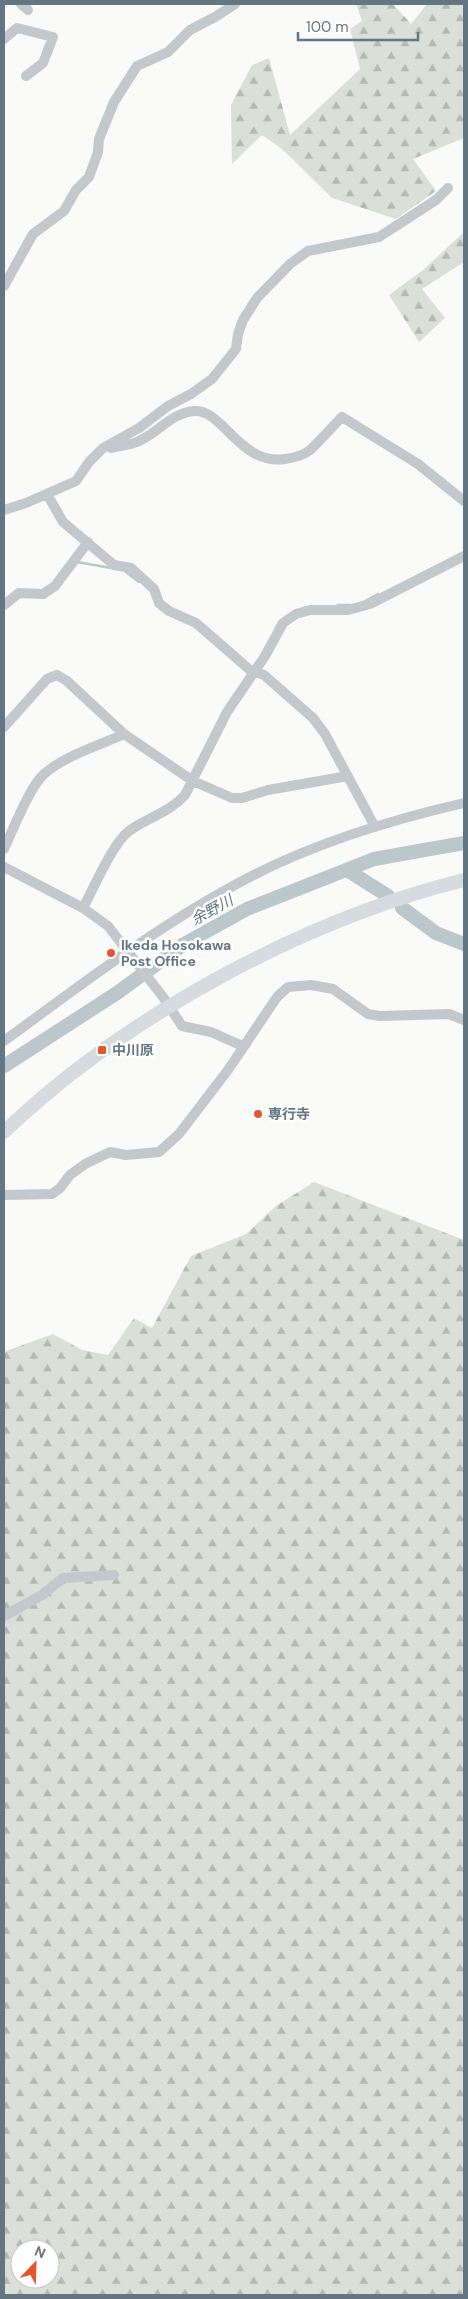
<svg xmlns="http://www.w3.org/2000/svg" width="468" height="2299" font-family="'DM Sans','Noto Sans JP',sans-serif">
<defs>
<pattern id="forest-firs" width="22" height="20" patternUnits="userSpaceOnUse" patternTransform="scale(1.25)"><rect width="22" height="20" fill="#dadfd7"/><path d="M5 1l3.5 6h-7zM16 11l3.5 6h-7z" fill="#b4b9b4"/></pattern>
</defs>
<rect width="100%" height="100%" fill="#fafaf8"/>
<path fill="url(#forest-firs)" fill-rule="evenodd" d="M 356,4 L 393,4 L 411,24 L 427,4 L 464,4 L 464,138 L 413,159 L 436,191 L 396,219 L 332,198 L 282,149 L 262,135 L 232,164 L 231,105 L 252,65 L 269,58 L 290,135 L 360,69 L 350,29 L 362,21 Z
M 464,232 L 464,262 L 422,289 L 445,318 L 419,342 L 389,295 L 423,270 Z
M 314,1182 L 464,1240 L 464,2295 L 4,2295 L 4,1356 L 6,1351 L 53,1334 L 82,1350 L 108,1355 L 134,1318 L 152,1328 L 191,1256 L 246,1234 L 276,1206 ZM 20,2249 L 50,2249 L 50,2279 L 20,2279 Z"/>
<g fill="none" stroke-linecap="round" stroke-linejoin="round">
<path stroke="#bbc7cb" stroke-width="2.5" d="M 77,562 L 111,568
M 126,572 L 139,582
M 365,601 L 378,594
M 338,605 L 350,605"/>
<path stroke="#bbc7cb" stroke-width="14" d="M 347,870 L 388,896
M 402,908 L 436,933 L 464,944
M 4,1066 L 117,993 L 184,944 L 247,909 L 374,859 L 464,843"/>
<path stroke="#c3c8cc" stroke-width="10" d="M 21,4 L 28,10
M 4,39 L 17,28 L 53,37 L 43,63 L 26,76
M 4,286 L 33,234 L 64,211 L 76,190 L 89,177 L 98,152 L 99,139 L 114,102 L 137,66 L 168,52 L 190,30 L 215,17 L 235,4
M 111,448 C 119,446 130,445 137,442 C 157,434 171,413 194,411 C 222,408 240,466 285,459 C 293,458 304,455 310,450 C 320,441 332,427 342,417 L 418,464 L 464,501
M 47,494 L 63,522 L 114,565 L 131,568 L 154,589 L 159,603 L 169,611 L 196,623 L 250,670 L 264,675 L 313,718 L 325,734 L 375,827
M 4,510 L 26,503 L 76,481 L 89,462 L 103,448 L 139,428 L 168,406 L 191,394 L 212,379 L 236,349 L 238,334 L 243,320 L 257,298 L 290,264 L 308,251 L 379,237 L 436,200 L 448,188
M 4,605 L 19,593 L 43,594 L 55,586 L 88,542
M 4,727 L 47,679 L 57,675 L 67,681 L 124,734 L 193,781 L 232,798 L 242,798 L 268,790 L 348,776
M 4,849 C 13,830 29,788 44,774 C 66,755 98,746 124,734
M 4,867 L 83,908 L 108,926 L 163,997 L 182,1026 L 211,1032 L 240,1045 L 246,1044
M 83,908 C 94,888 112,844 129,831 C 148,817 169,813 185,795 L 227,712 L 265,656 L 283,623 L 296,614 L 310,610 L 348,610 L 370,604 L 464,556
M 4,1041 C 82,984 160,924 246,879 C 314,843 390,820 464,803
M 4,1195 L 52,1194 L 60,1188 L 70,1175 L 85,1164 L 110,1152 L 126,1155 L 159,1152 L 179,1134 L 228,1070 L 277,997 L 288,987 L 311,985 L 333,989 L 368,1014 L 380,1016 L 449,1014 L 464,1020
M 4,1616 L 42,1595 L 63,1578 L 114,1575"/>
<path stroke="#d6dbdf" stroke-width="14" d="M 4,1132 C 124,1017 303,920 464,880"/>
</g>
<g fill="#e4572e" stroke="#fff" stroke-width="2">
<circle cx="111" cy="953" r="5"/>
<rect x="97" y="1045" width="10" height="10" rx="2.5"/>
<circle cx="258" cy="1114" r="5"/>
</g>
<g text-anchor="middle" stroke-width="5" stroke-linejoin="round" paint-order="stroke">
<g font-size="14" font-weight="bold" fill="#657683" stroke="#fff" text-anchor="start">
<text x="121" y="950">Ikeda Hosokawa<tspan x="121" dy="16">Post Office</tspan></text>
<text x="112" y="1055">中川原</text>
<text x="268" y="1119">専行寺</text>
</g>
<g font-size="15" font-style="italic" fill="#60757c" stroke="#fff">
<text transform="translate(212 910) rotate(-29)" y="5">余野川</text>
</g>
</g>
<rect width="468" height="2299" fill="none" stroke="#657683" stroke-width="10"/>
<g transform="translate(35 2264) rotate(23)"><circle r="24" fill="#ffffff" stroke="#c1c8cd"/>
<path d="M0-4L9 19L0 12L-9 19Z" fill="#e4572e"/>
<text y="-8" font-size="14" font-weight="bold" text-anchor="middle" fill="#657683">N</text>
</g>
<path d="M298 32v8h120v-8" fill="none" stroke="#657683" stroke-width="2.5"/>
<text x="306" y="32" font-size="15" fill="#657683" stroke="#ffffff" stroke-width="4" paint-order="stroke">100 m</text>
</svg>
